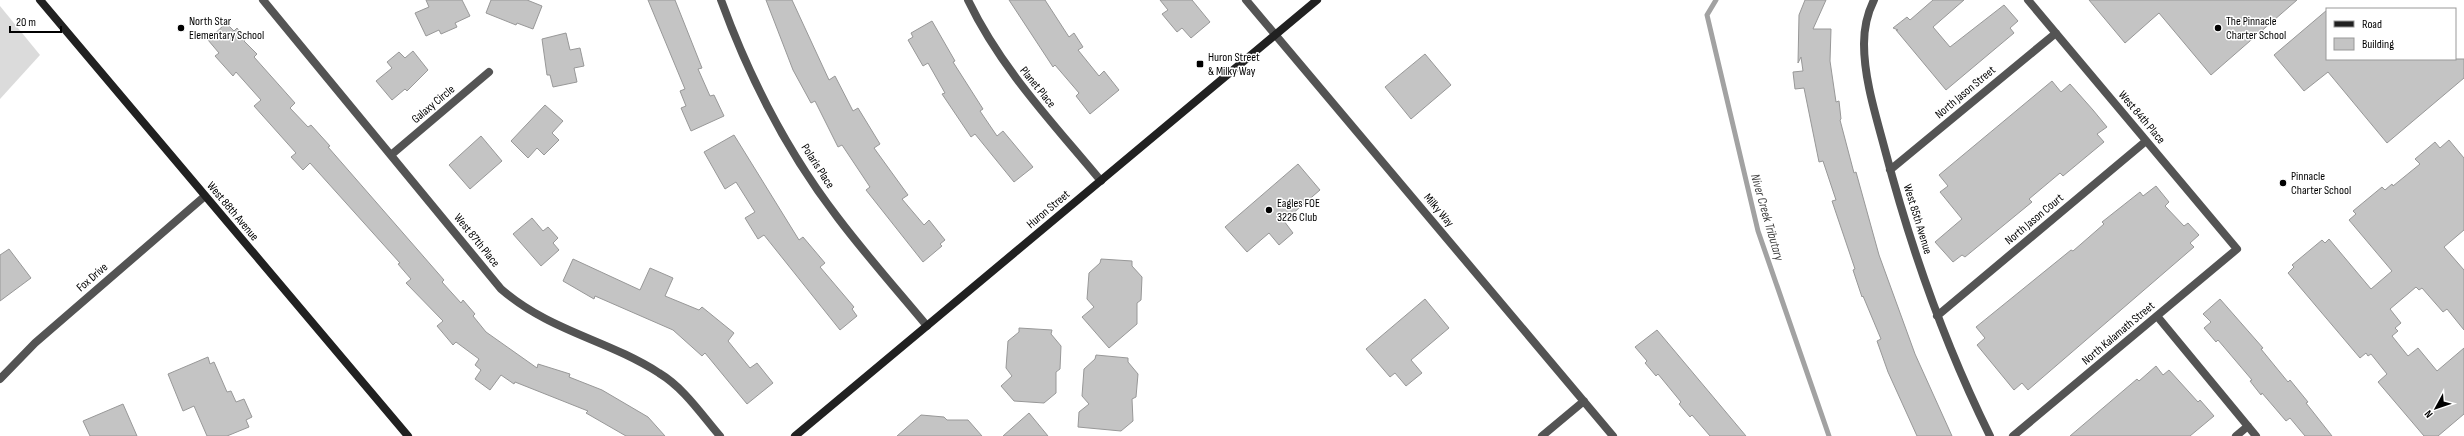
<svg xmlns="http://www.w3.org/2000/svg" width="2464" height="436" font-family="'Sofia Sans Condensed',sans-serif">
<rect width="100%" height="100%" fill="#fff"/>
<path fill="#dbdbdb" d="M 0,6 L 40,55 L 0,99 Z"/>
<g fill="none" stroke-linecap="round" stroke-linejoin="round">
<path stroke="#a2a2a2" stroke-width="5" d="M 1716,0 L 1707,15 L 1758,231 L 1829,436"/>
</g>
<path fill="#c4c4c4" stroke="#989898" d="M 426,0 L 462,0 L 470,16 L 455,23 L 457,27 L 441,34 L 439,30 L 426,36 L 415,13 L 429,7 Z
M 491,0 L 527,0 L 542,6 L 533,29 L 517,23 L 516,25 L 486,13 Z
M 648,0 L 675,0 L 702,68 L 698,69 L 710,96 L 714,95 L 724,116 L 691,131 L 681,108 L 686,106 L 680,91 L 685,89 Z
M 766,0 L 792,0 L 829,80 L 835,76 L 853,111 L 858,108 L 880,144 L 874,148 L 908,195 L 902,199 L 924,225 L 929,220 L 945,240 L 940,244 L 942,246 L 923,262 L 866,190 L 870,187 L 842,145 L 838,147 L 815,101 L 811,103 L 793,70 Z
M 1009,0 L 1045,0 L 1069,37 L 1074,33 L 1083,47 L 1078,50 L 1099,76 L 1104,71 L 1119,90 L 1090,114 L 1076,96 L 1079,93 L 1055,65 L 1053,67 Z
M 1160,0 L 1192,0 L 1210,22 L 1191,38 L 1182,28 L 1177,32 L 1162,14 L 1168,10 Z
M 1805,0 L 1826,0 L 1813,29 L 1831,29 L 1830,61 L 1836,102 L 1839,101 L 1841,119 L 1840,120 L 1854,173 L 1856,172 L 1879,255 L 1915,354 L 1952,436 L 1917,436 L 1888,372 L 1877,341 L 1881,339 L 1863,296 L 1862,297 L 1853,270 L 1855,269 L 1832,201 L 1836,200 L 1823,161 L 1819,162 L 1804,88 L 1795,89 L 1793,72 L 1803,71 L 1801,57 L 1798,63 L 1799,15 Z
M 1933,0 L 1964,0 L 1933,27 L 1950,47 L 2004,5 L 2018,21 L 2010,28 L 2014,33 L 1946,90 L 1896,30 L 1898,30 L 1893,28 L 1907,17 L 1910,20 Z
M 2089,0 L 2297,0 L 2211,75 L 2159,13 L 2125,43 Z
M 2327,10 L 2327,59 L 2464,59 L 2464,78 L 2387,143 L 2328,72 L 2304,91 L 2274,55 Z
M 932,21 L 955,61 L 953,62 L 983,109 L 980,111 L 997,136 L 1003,131 L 1033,167 L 1014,182 L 975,134 L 971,137 L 942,94 L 945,93 L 928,63 L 923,66 L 908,40 L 913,37 L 911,33 Z
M 226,23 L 234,31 L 237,28 L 246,39 L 244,41 L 257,54 L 254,57 L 295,103 L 290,108 L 308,127 L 311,125 L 330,146 L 328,147 L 444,280 L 442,282 L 461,303 L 463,300 L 475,314 L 473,316 L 486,332 L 537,368 L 538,364 L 570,374 L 569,377 L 602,390 L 648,417 L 665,436 L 626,436 L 586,413 L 588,411 L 515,382 L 514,384 L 501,375 L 490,390 L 475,379 L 481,370 L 475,365 L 479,359 L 456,342 L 453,345 L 437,326 L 443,321 L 406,283 L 411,279 L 398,264 L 400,263 L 310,163 L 303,170 L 291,157 L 296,153 L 254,106 L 261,100 L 236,72 L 233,76 L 215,56 L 219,53 L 208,40 Z
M 566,33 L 570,50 L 580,48 L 584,66 L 574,68 L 577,82 L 553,87 L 550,75 L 547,75 L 542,39 Z
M 413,51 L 428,70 L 407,91 L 405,89 L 392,100 L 376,81 L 392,68 L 387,62 L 399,52 L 405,58 Z
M 1425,54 L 1451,85 L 1411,119 L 1385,87 Z
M 2052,81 L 2061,92 L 2070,84 L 2093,110 L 2107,127 L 2097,134 L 2104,142 L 2063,176 L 2060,173 L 2029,199 L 2032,202 L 1965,257 L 1962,255 L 1953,262 L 1935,242 L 1962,219 L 1940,192 L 1948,186 L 1939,175 Z
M 545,105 L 563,121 L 552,133 L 559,140 L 544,155 L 537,148 L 528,158 L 511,141 Z
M 734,135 L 799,240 L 803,237 L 825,263 L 820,267 L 854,307 L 852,309 L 857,316 L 840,330 L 764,235 L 758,239 L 745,218 L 755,212 L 736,182 L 725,189 L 704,152 Z
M 481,136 L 502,161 L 470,189 L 449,165 Z
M 2449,140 L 2464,158 L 2464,230 L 2444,247 L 2464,270 L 2464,330 L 2447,309 L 2443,312 L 2422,288 L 2419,290 L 2416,287 L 2390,309 L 2401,323 L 2395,328 L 2398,331 L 2392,336 L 2408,356 L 2418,348 L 2437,371 L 2464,348 L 2464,414 L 2438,436 L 2424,436 L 2378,382 L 2387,374 L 2371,354 L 2368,356 L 2366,353 L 2360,358 L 2288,273 L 2294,267 L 2292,265 L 2322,240 L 2325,243 L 2329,239 L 2371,289 L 2392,271 L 2349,220 L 2356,214 L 2353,211 L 2382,187 L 2385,190 L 2392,184 L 2393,186 L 2420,164 L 2415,159 L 2435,142 L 2440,148 Z
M 1298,164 L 1320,190 L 1284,221 L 1293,233 L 1279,245 L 1269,233 L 1247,252 L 1225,227 Z
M 2156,186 L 2169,202 L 2165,206 L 2184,226 L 2188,223 L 2199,235 L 2190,243 L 2194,247 L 2028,390 L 2022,383 L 2014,390 L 1977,345 L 1985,338 L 1976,327 L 2071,250 L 2073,251 L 2104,224 L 2102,222 L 2140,192 L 2143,196 Z
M 532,218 L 543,231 L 548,227 L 558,238 L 553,243 L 559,250 L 541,266 L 513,234 Z
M 9,249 L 31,278 L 0,301 L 0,255 Z
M 573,259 L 640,290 L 650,268 L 673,278 L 665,296 L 699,310 L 702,307 L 734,333 L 728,341 L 750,368 L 757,363 L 773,383 L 747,404 L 705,353 L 702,356 L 673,330 L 595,296 L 594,299 L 563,281 Z
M 1101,259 L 1132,261 L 1132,266 L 1142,277 L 1141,300 L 1137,303 L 1137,324 L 1109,348 L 1082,317 L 1094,307 L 1087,299 L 1089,273 L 1100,263 Z
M 1425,299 L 1449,328 L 1411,360 L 1422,373 L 1406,386 L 1395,373 L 1390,377 L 1366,349 Z
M 2220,299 L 2263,348 L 2261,349 L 2288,382 L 2290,380 L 2308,402 L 2306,403 L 2332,436 L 2305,436 L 2290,418 L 2286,421 L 2262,393 L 2261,395 L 2250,381 L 2252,380 L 2218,340 L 2216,342 L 2204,328 L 2211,322 L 2203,314 Z
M 1019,328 L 1052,330 L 1051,334 L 1061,346 L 1060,369 L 1056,372 L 1056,393 L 1044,403 L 1014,401 L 1001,386 L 1012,376 L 1006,368 L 1008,341 L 1019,332 Z
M 1657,330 L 1746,436 L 1710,436 L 1692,415 L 1690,417 L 1679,404 L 1681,402 L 1658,374 L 1656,376 L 1645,363 L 1647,361 L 1635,347 Z
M 1096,355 L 1128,358 L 1128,362 L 1138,374 L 1136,397 L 1132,399 L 1133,421 L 1121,431 L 1078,427 L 1079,412 L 1089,404 L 1082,396 L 1084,369 L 1095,359 Z
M 208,357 L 210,364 L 214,362 L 227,392 L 231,391 L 236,402 L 244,399 L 252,417 L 246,420 L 249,427 L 227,436 L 207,436 L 194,406 L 183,411 L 168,374 Z
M 2156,366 L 2163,375 L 2169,370 L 2198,402 L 2200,400 L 2214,416 L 2190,436 L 2070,436 L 2137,379 L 2139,381 Z
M 123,404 L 137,436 L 90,436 L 83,421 Z
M 1029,413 L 1048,436 L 1003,436 Z
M 921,415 L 944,417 L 947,420 L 968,420 L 982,436 L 897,436 Z"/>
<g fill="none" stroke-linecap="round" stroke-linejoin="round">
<path stroke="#545454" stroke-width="8" d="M 263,0 L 501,289 C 551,332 606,339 659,373 C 684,388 701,414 720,436
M 721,0 C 749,77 788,153 838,218 C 866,255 897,290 927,326
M 968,0 C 1001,69 1053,123 1101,181
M 1246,0 L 1613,436
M 1874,0 C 1867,14 1864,28 1864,44 C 1864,79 1876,116 1885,150 C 1911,249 1945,345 1990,436
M 391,155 L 489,72
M 1890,170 L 2056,33
M 1937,316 L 2146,141
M 2157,316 L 2256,436
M 0,379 L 35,343 L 205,196
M 1542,436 L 1584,401
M 2013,436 L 2237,249 L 2028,0
M 2236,436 L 2248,426"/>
<path stroke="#212121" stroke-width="8" d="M 40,0 L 408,436
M 795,436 L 1317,0"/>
</g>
<g fill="#000" stroke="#fff" stroke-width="1.5">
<circle cx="181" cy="28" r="4"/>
<circle cx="2218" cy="28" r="4"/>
<rect x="1196" y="60" width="8" height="8" rx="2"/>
<circle cx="2283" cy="183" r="4"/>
<circle cx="1269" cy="210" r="4"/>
</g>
<g text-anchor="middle" stroke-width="3" stroke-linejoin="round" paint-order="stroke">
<g font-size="12" fill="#000" stroke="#fff" text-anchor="start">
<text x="189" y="25">North Star<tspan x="189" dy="14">Elementary School</tspan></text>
<text x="2226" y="25">The Pinnacle<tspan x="2226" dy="14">Charter School</tspan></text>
<text x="1208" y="61">Huron Street<tspan x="1208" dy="14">&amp; Milky Way</tspan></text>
<text x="2291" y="180">Pinnacle<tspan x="2291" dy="14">Charter School</tspan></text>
<text x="1277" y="207">Eagles FOE<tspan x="1277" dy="14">3226 Club</tspan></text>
</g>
<g font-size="12" fill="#000" stroke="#fff">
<text transform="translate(1038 87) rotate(51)" y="4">Planet Place</text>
<text transform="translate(1965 92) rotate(-40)" y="4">North Jason Street</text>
<text transform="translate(433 104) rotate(-40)" y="4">Galaxy Circle</text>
<text transform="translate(2142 117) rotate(50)" y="4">West 84th Place</text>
<text transform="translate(818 166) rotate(57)" y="4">Polaris Place</text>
<text transform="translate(1048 209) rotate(-40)" y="4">Huron Street</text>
<text transform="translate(1439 210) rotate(50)" y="4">Milky Way</text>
<text transform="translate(233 211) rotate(50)" y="4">West 88th Avenue</text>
<text transform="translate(1918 219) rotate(73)" y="4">West 85th Avenue</text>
<text transform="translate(2034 219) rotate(-40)" y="4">North Jason Court</text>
<text transform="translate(477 240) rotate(51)" y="4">West 87th Place</text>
<text transform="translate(92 277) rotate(-41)" y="4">Fox Drive</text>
<text transform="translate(2118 333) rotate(-40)" y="4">North Kalamath Street</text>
</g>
<g font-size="13" font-style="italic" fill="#434343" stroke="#fff">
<text transform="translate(1768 217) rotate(74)" y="5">Niver Creek Tributary</text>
</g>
</g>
<rect x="2326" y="8" width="130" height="52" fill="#ffffff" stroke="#999999"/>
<rect x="2334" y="21" width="20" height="6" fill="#212121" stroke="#999999"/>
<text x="2362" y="28" font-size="12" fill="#000000">Road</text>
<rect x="2334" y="38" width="20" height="12" fill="#c4c4c4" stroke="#999999"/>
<text x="2362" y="48" font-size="12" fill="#000000">Building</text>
<g transform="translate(2436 408) rotate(230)" stroke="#ffffff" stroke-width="3" paint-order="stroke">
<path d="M0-3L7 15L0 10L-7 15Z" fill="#000000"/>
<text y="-6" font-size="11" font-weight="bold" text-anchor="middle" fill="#000000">N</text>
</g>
<path d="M10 26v6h51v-6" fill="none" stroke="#000000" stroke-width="2"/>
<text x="16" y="26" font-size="12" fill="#000000" stroke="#ffffff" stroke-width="3" paint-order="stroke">20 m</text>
</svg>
